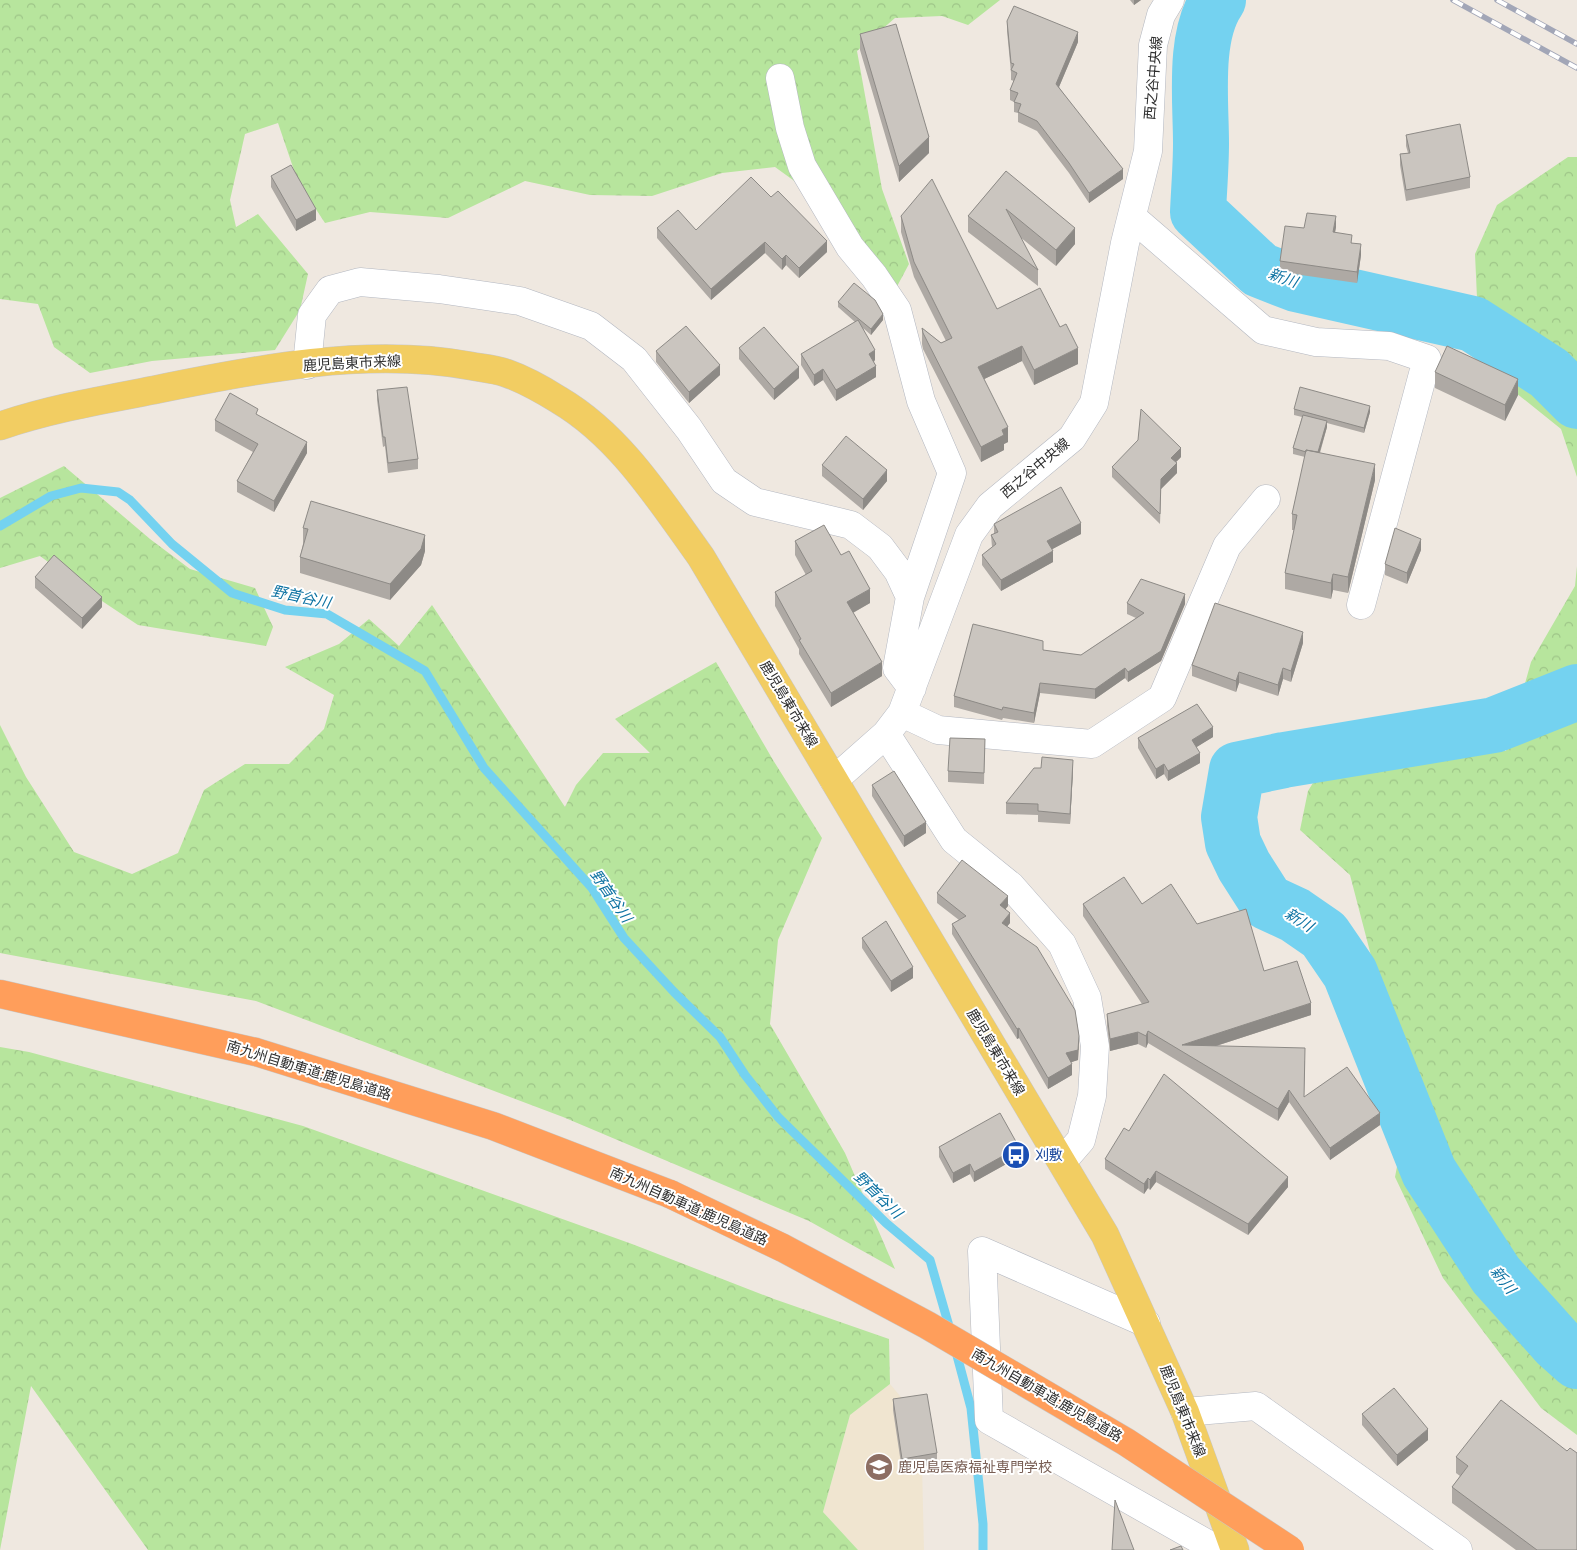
<svg xmlns="http://www.w3.org/2000/svg" width="1577" height="1550" font-family="Montserrat,'Noto Sans JP',sans-serif">
<defs>
<pattern id="forest-crowns" width="20" height="18" patternUnits="userSpaceOnUse" patternTransform="scale(1.25)"><rect width="20" height="18" fill="#b7e59d"/><path d="M2 6a3 3 0 1 1 6 0M12 15a3 3 0 1 1 6 0" fill="none" stroke="#9ec588"/></pattern>
</defs>
<rect width="100%" height="100%" fill="#efe8e0"/>
<path fill="#f0e5d0" d="M 890,1384 L 921,1421 L 924,1550 L 858,1550 L 823,1512 L 850,1415 Z"/>
<path fill="url(#forest-crowns)" d="M 0,0 L 1000,0 L 968,25 L 942,16 L 895,18 L 857,51 L 882,189 L 909,264 L 894,292 L 833,209 L 775,167 L 722,173 L 652,196 L 590,195 L 525,181 L 448,218 L 370,212 L 325,223 L 298,182 L 278,123 L 245,134 L 230,200 L 236,227 L 258,214 L 308,274 L 300,310 L 275,350 L 152,361 L 90,373 L 54,347 L 38,304 L 0,299 Z
M 1568,157 L 1577,157 L 1577,477 L 1561,429 L 1480,364 L 1475,254 L 1497,205 Z
M 64,466 L 150,539 L 190,569 L 255,588 L 273,627 L 266,646 L 138,625 L 90,593 L 40,556 L 0,568 L 0,498 Z
M 1577,566 L 1577,1435 L 1541,1408 L 1443,1278 L 1395,1177 L 1415,1072 L 1375,971 L 1350,875 L 1300,830 L 1308,791 L 1332,752 L 1506,751 L 1531,662 L 1575,586 Z
M 432,605 L 565,807 L 576,785 L 603,753 L 650,753 L 615,719 L 716,662 L 773,760 L 822,838 L 778,940 L 770,1024 L 845,1153 L 895,1269 L 809,1221 L 563,1117 L 256,1001 L 0,953 L 0,725 L 26,777 L 74,852 L 132,874 L 178,853 L 204,790 L 245,764 L 289,764 L 324,729 L 334,695 L 285,667 L 339,644 L 369,619 L 399,646 Z
M 0,1047 L 29,1052 L 303,1126 L 632,1244 L 774,1299 L 889,1339 L 890,1384 L 850,1415 L 823,1512 L 858,1550 L 148,1550 L 31,1386 L 0,1550 Z"/>
<g fill="none" stroke-linecap="round" stroke-linejoin="round">
<path stroke="#74d2f0" stroke-width="9" d="M 0,526 L 51,496 L 81,488 L 118,492 L 130,500 L 172,544 L 232,593 L 285,610 L 327,614 L 425,671 L 484,768 L 592,888 L 624,938 L 674,992 L 720,1037 L 745,1075 L 778,1117 L 886,1223 L 930,1260 L 951,1333
M 955,1348 L 971,1408 L 983,1524 L 983,1550"/>
<path stroke="#74d2f0" stroke-width="56" d="M 1218,0 C 1193,36 1201,101 1201,143 C 1201,166 1199,189 1198,212 L 1260,270 L 1296,284 L 1473,324 L 1549,373 L 1577,401
M 1577,692 L 1494,725 L 1284,760 L 1237,770 L 1229,817 L 1233,843 L 1244,866 L 1267,902 L 1295,915 L 1324,935 L 1350,973 L 1429,1172 L 1496,1275 L 1558,1344 L 1577,1361"/>
<defs>
<path id="minor" d="M 780,78 L 790,128 L 802,166 L 850,247 L 874,276 L 897,310 L 921,401 L 952,473 L 910,597
M 1132,217 L 1263,330 L 1316,342 L 1389,346 L 1427,359 L 1361,605
M 307,365 L 312,315 L 330,290 L 360,282 L 439,289 L 520,301 L 591,326 L 634,359 L 689,429 L 724,481 L 755,502 L 851,525 L 880,547 L 898,571 L 910,597 L 897,668 L 912,688
M 902,713 L 938,730 L 1092,744 L 1162,698 L 1227,546 L 1266,499
M 886,734 L 954,840 L 1011,886 L 1062,944 L 1087,998 L 1095,1046 L 1092,1096 L 1081,1140 L 1062,1162
M 834,780 L 886,734 L 902,713 L 969,535 L 990,506 L 1072,438 L 1094,403 L 1125,243 L 1148,151 L 1153,45 L 1161,15 L 1170,0
M 1146,1323 L 982,1251 L 989,1420 L 1218,1550
M 1185,1412 L 1256,1406 L 1458,1550"/>
<path id="major" d="M 0,426 C 50,409 102,400 154,390 C 256,369 367,347 471,366 C 482,368 495,369 506,373 C 523,379 543,390 559,400 C 620,436 660,500 701,557 L 1105,1235 L 1185,1412 L 1235,1550"/>
<path id="highway" d="M 0,994 L 256,1052 L 493,1126 L 670,1194"/>
</defs>
<use href="#minor" stroke="#b3b7c0" stroke-width="29"/>
<use href="#major" stroke="#c8c8c8" stroke-width="29"/>
<use href="#highway" stroke="#c8c8c8" stroke-width="29"/>
<use href="#minor" stroke="#fff" stroke-width="28"/>
<use href="#major" stroke="#f2cd62" stroke-width="28"/>
<use href="#highway" stroke="#ff9e5b" stroke-width="28"/>
<defs>
<path id="rail" d="M 1453,0 L 1577,68
M 1497,0 L 1577,44"/>
</defs>
<use href="#rail" stroke="#a2a6b7" stroke-width="5.5"/>
<use href="#rail" stroke="#fff" stroke-width="4" stroke-dasharray="11" stroke-linecap="butt"/>
<defs>
<path id="highway-bridge" d="M 670,1194 L 783,1248 L 927,1325 L 1126,1442 L 1290,1550"/>
</defs>
<use href="#highway-bridge" stroke="#c8c8c8" stroke-width="29" stroke-linecap="butt"/>
<use href="#highway-bridge" stroke="#ff9e5b" stroke-width="28"/>
</g>
<path fill="#aea9a4" d="M 1130,0 L 1141,0 L 1134,5 Z
M 1007,21 L 1078,42 L 1059,87 L 1123,179 L 1089,203 L 1069,173 L 1037,131 L 1018,122 L 1018,113 L 1014,112 L 1014,102 L 1010,100 L 1010,90 L 1014,81 L 1011,80 L 1011,73 L 1007,31 Z
M 860,34 L 929,153 L 899,182 L 860,50 Z
M 1406,135 L 1470,177 L 1470,188 L 1406,201 L 1400,165 L 1400,154 L 1408,153 L 1406,146 Z
M 1006,171 L 1075,244 L 1056,266 L 1020,237 L 1038,270 L 1038,286 L 968,232 L 968,216 Z
M 271,176 L 316,220 L 296,231 L 271,187 Z
M 771,197 L 827,252 L 799,278 L 786,265 L 782,270 L 765,253 L 711,300 L 657,238 L 657,228 L 696,230 Z
M 901,216 L 997,309 L 1078,364 L 1034,385 L 1022,361 L 984,379 L 1008,442 L 1004,444 L 1004,450 L 981,462 L 923,349 L 922,344 L 922,328 L 941,343 L 946,341 L 914,277 L 901,232 Z
M 1336,227 L 1335,232 L 1352,243 L 1361,255 L 1357,283 L 1280,272 L 1280,261 L 1304,228 Z
M 838,302 L 883,320 L 871,335 L 863,328 L 875,360 L 874,362 L 876,377 L 836,401 L 823,380 L 814,386 L 801,365 L 801,354 L 855,322 L 838,307 Z
M 739,348 L 799,378 L 774,400 L 739,359 Z
M 656,351 L 720,375 L 689,403 L 656,362 Z
M 1435,372 L 1518,395 L 1505,421 L 1435,388 Z
M 377,390 L 418,459 L 418,469 L 388,473 L 385,446 L 383,447 L 377,400 Z
M 1294,409 L 1370,412 L 1364,433 L 1327,423 L 1327,427 L 1320,453 L 1375,480 L 1348,593 L 1333,590 L 1331,599 L 1285,589 L 1285,573 L 1294,530 L 1292,530 L 1292,514 L 1305,457 L 1293,454 L 1293,448 L 1302,417 L 1294,415 Z
M 258,416 L 307,453 L 274,512 L 237,492 L 237,481 L 253,452 L 215,431 L 215,420 Z
M 1181,457 L 1176,462 L 1177,473 L 1161,489 L 1160,524 L 1112,477 L 1112,467 Z
M 822,465 L 887,481 L 863,510 L 822,476 Z
M 994,524 L 1081,534 L 1052,549 L 1053,562 L 1001,591 L 982,565 L 982,555 L 992,547 L 991,535 L 994,534 Z
M 303,528 L 425,551 L 421,565 L 390,600 L 300,573 L 300,557 L 303,544 Z
M 795,541 L 841,555 L 870,603 L 853,613 L 882,676 L 831,707 L 799,654 L 799,649 L 775,606 L 775,592 L 806,575 L 795,555 Z
M 1421,550 L 1407,584 L 1385,575 L 1385,564 Z
M 35,577 L 102,607 L 82,629 L 35,588 Z
M 1127,603 L 1185,604 L 1161,661 L 1128,682 L 1125,678 L 1095,699 L 1040,693 L 1034,723 L 1003,718 L 1002,720 L 954,707 L 954,696 L 1043,651 L 1081,655 L 1136,618 L 1127,614 Z
M 1303,643 L 1291,682 L 1283,679 L 1278,696 L 1239,683 L 1236,692 L 1192,676 L 1192,665 Z
M 1213,737 L 1196,747 L 1200,763 L 1168,781 L 1164,774 L 1156,779 L 1138,748 L 1138,738 Z
M 985,739 L 984,784 L 948,782 L 948,771 Z
M 1073,771 L 1070,824 L 1038,822 L 1038,815 L 1006,814 L 1006,803 Z
M 872,785 L 926,833 L 904,847 L 872,796 Z
M 937,893 L 1008,906 L 1005,909 L 1010,923 L 1007,926 L 1079,1047 L 1078,1060 L 1071,1062 L 1072,1075 L 1048,1089 L 1019,1038 L 1017,1039 L 952,934 L 952,924 L 959,920 L 937,903 Z
M 1083,904 L 1142,904 L 1197,924 L 1264,971 L 1311,1015 L 1216,1046 L 1305,1061 L 1304,1097 L 1380,1125 L 1330,1160 L 1289,1102 L 1278,1121 L 1148,1043 L 1146,1048 L 1138,1044 L 1110,1051 L 1107,1026 L 1107,1014 L 1142,1004 L 1083,916 Z
M 862,938 L 913,978 L 891,992 L 862,948 Z
M 1129,1131 L 1288,1187 L 1248,1235 L 1156,1182 L 1150,1190 L 1148,1188 L 1144,1194 L 1105,1169 L 1105,1159 Z
M 939,1147 L 1019,1157 L 974,1182 L 970,1174 L 953,1183 L 939,1157 Z
M 893,1399 L 937,1453 L 937,1464 L 902,1470 L 893,1410 Z
M 1362,1414 L 1428,1440 L 1397,1466 L 1362,1425 Z
M 1567,1451 L 1577,1550 L 1516,1550 L 1452,1503 L 1452,1487 L 1460,1476 L 1456,1473 L 1456,1457 Z"/>
<path fill="#8d8a86" d="M 1134,0 L 1141,0 L 1134,5 Z
M 1078,32 L 1078,42 L 1056,94 L 1056,84 Z
M 929,137 L 929,153 L 899,182 L 899,166 Z
M 1123,169 L 1123,179 L 1089,203 L 1089,193 Z
M 316,209 L 316,220 L 296,231 L 296,220 Z
M 1336,216 L 1336,227 L 1333,243 L 1333,232 Z
M 1075,228 L 1075,244 L 1056,266 L 1056,250 Z
M 827,241 L 827,252 L 799,278 L 799,268 Z
M 765,242 L 765,253 L 711,300 L 711,289 Z
M 1361,244 L 1361,255 L 1357,283 L 1357,272 Z
M 786,255 L 786,265 L 782,270 L 782,259 Z
M 883,314 L 883,320 L 871,335 L 871,329 Z
M 1022,346 L 1022,361 L 978,382 L 978,367 Z
M 1078,348 L 1078,364 L 1034,385 L 1034,370 Z
M 875,350 L 875,360 L 869,365 L 869,354 Z
M 720,365 L 720,375 L 689,403 L 689,392 Z
M 876,366 L 876,377 L 836,401 L 836,390 Z
M 799,367 L 799,378 L 774,400 L 774,389 Z
M 823,369 L 823,380 L 814,386 L 814,375 Z
M 1518,379 L 1518,395 L 1505,421 L 1505,405 Z
M 1370,406 L 1370,412 L 1364,433 L 1364,428 Z
M 1327,421 L 1327,427 L 1317,461 L 1317,455 Z
M 1008,427 L 1008,442 L 1004,444 L 1004,450 L 981,462 L 981,447 L 1002,430 Z
M 307,442 L 307,453 L 274,512 L 274,501 Z
M 1181,448 L 1181,457 L 1171,467 L 1171,458 Z
M 1177,463 L 1177,473 L 1161,489 L 1160,524 L 1161,479 Z
M 1375,464 L 1375,480 L 1348,593 L 1348,577 Z
M 887,470 L 887,481 L 863,510 L 863,499 Z
M 1081,523 L 1081,534 L 1047,552 L 1047,541 Z
M 425,535 L 425,551 L 421,565 L 390,600 L 390,584 Z
M 1421,539 L 1421,550 L 1407,584 L 1407,573 Z
M 1053,551 L 1053,562 L 1001,591 L 1001,580 Z
M 1333,574 L 1333,590 L 1331,599 L 1331,583 Z
M 870,589 L 870,603 L 847,616 L 847,602 Z
M 1185,594 L 1185,604 L 1161,661 L 1128,682 L 1128,672 Z
M 102,597 L 102,607 L 82,629 L 82,618 Z
M 1303,632 L 1303,643 L 1291,682 L 1291,671 Z
M 882,662 L 882,676 L 831,707 L 831,693 Z
M 1125,668 L 1125,678 L 1095,699 L 1095,689 Z
M 1283,668 L 1283,679 L 1278,696 L 1278,685 Z
M 1239,672 L 1239,683 L 1236,692 L 1236,681 Z
M 1040,683 L 1040,693 L 1034,723 L 1034,713 Z
M 1213,727 L 1213,737 L 1192,750 L 1192,740 Z
M 1200,753 L 1200,763 L 1168,781 L 1168,771 Z
M 1073,760 L 1073,771 L 1070,824 L 1070,814 Z
M 1164,764 L 1164,774 L 1156,779 L 1156,769 Z
M 926,822 L 926,833 L 904,847 L 904,836 Z
M 1008,896 L 1008,906 L 1000,916 L 1000,905 Z
M 1010,913 L 1010,923 L 1002,933 L 1002,923 Z
M 913,967 L 913,978 L 891,992 L 891,981 Z
M 1311,1003 L 1311,1015 L 1188,1055 L 1182,1045 Z
M 1019,1028 L 1019,1038 L 1017,1039 L 1017,1029 Z
M 1148,1031 L 1148,1043 L 1146,1048 L 1146,1036 Z
M 1138,1032 L 1138,1044 L 1110,1051 L 1110,1039 Z
M 1079,1036 L 1078,1060 L 1066,1064 L 1066,1053 Z
M 1072,1064 L 1072,1075 L 1048,1089 L 1048,1078 Z
M 1289,1090 L 1289,1102 L 1278,1121 L 1278,1109 Z
M 1380,1113 L 1380,1125 L 1330,1160 L 1330,1148 Z
M 1019,1147 L 1019,1157 L 974,1182 L 974,1172 Z
M 970,1164 L 970,1174 L 953,1183 L 953,1173 Z
M 1156,1171 L 1156,1182 L 1150,1190 L 1150,1180 Z
M 1288,1177 L 1288,1187 L 1248,1235 L 1248,1224 Z
M 1148,1178 L 1148,1188 L 1144,1194 L 1144,1184 Z
M 1428,1429 L 1428,1440 L 1397,1466 L 1397,1455 Z"/>
<path fill="#cac5bf" stroke="#8d8a86" d="M 1014,6 L 1078,32 L 1056,84 L 1123,169 L 1089,193 L 1069,163 L 1037,121 L 1018,112 L 1021,104 L 1014,102 L 1018,93 L 1010,90 L 1017,73 L 1011,70 L 1014,64 L 1011,63 L 1007,21 Z
M 896,24 L 929,137 L 899,166 L 860,34 Z
M 1460,124 L 1470,177 L 1406,190 L 1400,154 L 1410,153 L 1406,135 Z
M 291,165 L 316,209 L 296,220 L 271,176 Z
M 1006,171 L 1075,228 L 1056,250 L 1006,209 L 1038,270 L 968,216 Z
M 751,177 L 771,197 L 778,191 L 827,241 L 799,268 L 786,255 L 782,259 L 765,242 L 711,289 L 657,228 L 678,210 L 696,230 Z
M 932,179 L 997,309 L 1040,288 L 1060,327 L 1066,324 L 1078,348 L 1034,370 L 1022,346 L 978,367 L 1008,427 L 1002,430 L 1004,435 L 981,447 L 923,333 L 922,328 L 941,343 L 952,338 L 914,262 L 901,216 Z
M 1307,213 L 1336,216 L 1333,232 L 1352,235 L 1351,243 L 1361,244 L 1357,272 L 1280,261 L 1285,226 L 1304,228 Z
M 854,283 L 875,300 L 883,314 L 871,329 L 838,302 Z
M 858,320 L 875,350 L 869,354 L 876,366 L 836,390 L 823,369 L 814,375 L 801,354 Z
M 686,326 L 720,365 L 689,392 L 656,351 Z
M 764,327 L 799,367 L 774,389 L 739,348 Z
M 1447,346 L 1518,379 L 1505,405 L 1435,372 Z
M 407,387 L 418,459 L 388,463 L 385,437 L 383,437 L 377,390 Z
M 1300,387 L 1370,406 L 1364,428 L 1294,409 Z
M 230,393 L 258,409 L 256,414 L 307,442 L 274,501 L 237,481 L 258,444 L 215,420 Z
M 1141,409 L 1181,448 L 1171,458 L 1177,463 L 1161,479 L 1160,514 L 1112,467 L 1138,440 Z
M 1303,415 L 1327,421 L 1318,452 L 1306,450 L 1306,452 L 1293,448 Z
M 846,436 L 887,470 L 863,499 L 822,465 Z
M 1306,450 L 1375,464 L 1348,577 L 1333,574 L 1331,583 L 1285,573 L 1297,515 L 1292,514 Z
M 1061,487 L 1081,523 L 1047,541 L 1053,551 L 1001,580 L 982,555 L 996,544 L 991,535 L 998,532 L 994,524 Z
M 311,501 L 425,535 L 421,549 L 390,584 L 300,557 L 308,529 L 303,528 Z
M 824,525 L 841,555 L 849,551 L 870,589 L 847,602 L 882,662 L 831,693 L 799,640 L 801,639 L 775,592 L 812,571 L 795,541 Z
M 1395,528 L 1421,539 L 1407,573 L 1385,564 Z
M 54,555 L 102,597 L 82,618 L 35,577 Z
M 1141,579 L 1185,594 L 1161,651 L 1128,672 L 1125,668 L 1095,689 L 1040,683 L 1034,713 L 1003,707 L 1002,710 L 954,696 L 973,624 L 1043,641 L 1043,650 L 1081,655 L 1144,613 L 1127,603 Z
M 1215,603 L 1303,632 L 1291,671 L 1283,668 L 1278,685 L 1239,672 L 1236,681 L 1192,665 Z
M 1197,704 L 1213,727 L 1192,740 L 1200,753 L 1168,771 L 1164,764 L 1156,769 L 1138,738 Z
M 950,738 L 985,739 L 984,773 L 948,771 Z
M 1042,757 L 1073,760 L 1070,814 L 1038,811 L 1038,804 L 1006,803 L 1034,768 L 1041,768 Z
M 894,771 L 926,822 L 904,836 L 872,785 Z
M 962,860 L 1008,896 L 1000,905 L 1010,913 L 1002,923 L 1037,947 L 1075,1010 L 1079,1036 L 1078,1050 L 1066,1053 L 1072,1064 L 1048,1078 L 1019,1028 L 1017,1029 L 952,924 L 966,916 L 937,893 Z
M 1124,877 L 1142,904 L 1171,884 L 1197,924 L 1246,909 L 1264,971 L 1297,961 L 1311,1003 L 1182,1045 L 1305,1048 L 1304,1097 L 1347,1067 L 1380,1113 L 1330,1148 L 1289,1090 L 1278,1109 L 1148,1031 L 1146,1036 L 1138,1032 L 1110,1039 L 1107,1014 L 1149,1002 L 1083,904 Z
M 886,921 L 913,967 L 891,981 L 862,938 Z
M 1164,1074 L 1288,1177 L 1248,1224 L 1156,1171 L 1150,1180 L 1148,1178 L 1144,1184 L 1105,1159 L 1124,1128 L 1129,1131 Z
M 1000,1113 L 1019,1147 L 974,1172 L 970,1164 L 953,1173 L 939,1147 Z
M 1394,1388 L 1428,1429 L 1397,1455 L 1362,1414 Z
M 927,1394 L 937,1453 L 902,1459 L 893,1399 Z
M 1501,1400 L 1567,1451 L 1570,1448 L 1577,1453 L 1577,1550 L 1537,1550 L 1452,1487 L 1468,1466 L 1456,1457 Z
M 1115,1500 L 1134,1550 L 1112,1550 Z
M 1181,1546 L 1183,1550 L 1170,1550 Z"/>
<defs>
<symbol id="bus-disc" viewBox="-11 -11 22 22"><circle r="9.5" fill="#1a4fb4" stroke="#fff"/><path d="M-5-6H5V4H4V6H2V4H-2V6H-4V4H-5ZM-3.5-4V0h7V-4ZM-3.5 1.2v1.5H-2V1.2ZM2 1.2v1.5H3.5V1.2Z" fill="#fff"/></symbol>
<symbol id="university-disc" viewBox="-11 -11 22 22"><circle r="9.5" fill="#8d6e63" stroke="#fff"/><path d="M0-5L7-2L0 1L-7-2ZM-4 1L0 2.5L4 1V4Q0 6-4 4Z" fill="#fff"/></symbol>
</defs>
<g fill-rule="evenodd">
<use href="#bus-disc" x="1000" y="1139" width="32" height="32"/>
<use href="#university-disc" x="863" y="1451" width="32" height="32"/>
</g>
<g text-anchor="middle" stroke-width="4" stroke-linejoin="round" paint-order="stroke">
<g font-size="14" fill="#2d2d2d" stroke="#fff">
<text transform="translate(1153 78) rotate(-85)" y="5">西之谷中央線</text>
<text transform="translate(352 363) rotate(-3)" y="5">鹿児島東市来線</text>
<text transform="translate(1035 468) rotate(-40)" y="5">西之谷中央線</text>
<text transform="translate(789 704) rotate(59)" y="5">鹿児島東市来線</text>
<text transform="translate(996 1052) rotate(59)" y="5">鹿児島東市来線</text>
<text transform="translate(309 1070) rotate(17)" y="5">南九州自動車道;鹿児島道路</text>
<text transform="translate(689 1206) rotate(24)" y="5">南九州自動車道;鹿児島道路</text>
<text transform="translate(1047 1395) rotate(30)" y="5">南九州自動車道;鹿児島道路</text>
<text transform="translate(1183 1411) rotate(68)" y="5">鹿児島東市来線</text>
</g>
<g font-size="14" fill="#164399" stroke="#fff" text-anchor="start">
<text x="1035" y="1160">刈敷</text>
</g>
<g font-size="14" fill="#785e54" stroke="#fff" text-anchor="start">
<text x="898" y="1472">鹿児島医療福祉専門学校</text>
</g>
<g font-size="15" font-style="italic" fill="#0d72a2" stroke="#fff">
<text transform="translate(1283 278) rotate(19)" y="5">新川</text>
<text transform="translate(301 597) rotate(12)" y="5">野首谷川</text>
<text transform="translate(611 896) rotate(55)" y="5">野首谷川</text>
<text transform="translate(1299 920) rotate(32)" y="5">新川</text>
<text transform="translate(878 1195) rotate(44)" y="5">野首谷川</text>
<text transform="translate(1503 1280) rotate(51)" y="5">新川</text>
</g>
</g>
</svg>
